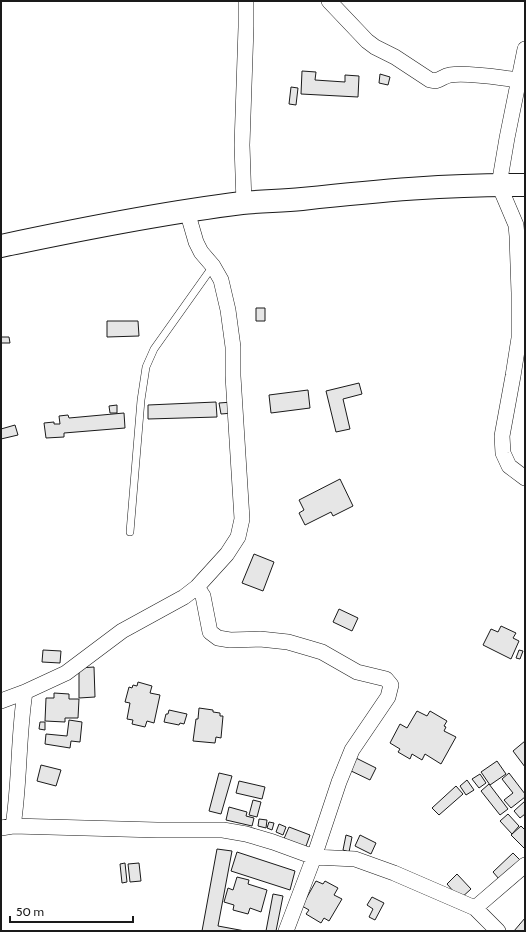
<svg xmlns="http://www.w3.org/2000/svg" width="526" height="932" font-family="Cabin,sans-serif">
<rect width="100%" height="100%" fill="#fff"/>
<path fill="#e6e6e6" stroke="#1a1a1a" d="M 302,71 L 316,72 L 315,80 L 345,82 L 345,75 L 359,76 L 358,97 L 301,94 Z
M 380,74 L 390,77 L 388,85 L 379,83 Z
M 291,87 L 298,88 L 296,105 L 289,104 Z
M 256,308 L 265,308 L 265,321 L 256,321 Z
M 107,321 L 138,321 L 139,336 L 107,337 Z
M 1,337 L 9,337 L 10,343 L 1,343 Z
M 359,383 L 362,394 L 343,399 L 350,429 L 336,432 L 326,391 Z
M 308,390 L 310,408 L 271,413 L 269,395 Z
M 216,402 L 217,417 L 148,419 L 148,405 Z
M 232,402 L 233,413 L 221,414 L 219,403 Z
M 117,405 L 117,413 L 110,413 L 109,406 Z
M 124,413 L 125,428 L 64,433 L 64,437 L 46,438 L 44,423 L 54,422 L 54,424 L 60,424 L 59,416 L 68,415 L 69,418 Z
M 15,425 L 18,435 L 1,439 L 1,429 Z
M 340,479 L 353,506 L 333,516 L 331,512 L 305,525 L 299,513 L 304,510 L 299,500 Z
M 254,554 L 274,562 L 263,591 L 242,583 Z
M 339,609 L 358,618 L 352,631 L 333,622 Z
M 501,626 L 516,633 L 513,638 L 519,641 L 511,659 L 483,645 L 491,629 L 498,632 Z
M 43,650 L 61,651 L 60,663 L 42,662 Z
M 519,650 L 523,651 L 520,659 L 516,658 Z
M 94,667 L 95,697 L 79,698 L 79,668 Z
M 138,682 L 152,686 L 150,693 L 160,695 L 154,723 L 147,721 L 145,727 L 132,724 L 133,720 L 127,719 L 130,703 L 125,702 L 129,687 L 132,688 L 133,685 L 137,686 Z
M 54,693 L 69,694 L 69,699 L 79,699 L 78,718 L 65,718 L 65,722 L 45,721 L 46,698 L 54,698 Z
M 199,708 L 213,710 L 213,712 L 220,713 L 220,716 L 223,716 L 221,738 L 216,737 L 215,743 L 193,741 L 196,719 L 198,719 Z
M 169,710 L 187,714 L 184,724 L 180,723 L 179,725 L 164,722 L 166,714 L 168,714 Z
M 417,711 L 427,716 L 430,711 L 447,721 L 444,726 L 446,727 L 444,731 L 456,737 L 441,764 L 425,754 L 422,760 L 412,754 L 410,759 L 398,752 L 400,749 L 390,743 L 400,724 L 407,728 Z
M 69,720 L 82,722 L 80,742 L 71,741 L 70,748 L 45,744 L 46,734 L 67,736 Z
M 40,722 L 45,722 L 45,730 L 39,729 Z
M 525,741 L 525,767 L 513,751 Z
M 354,757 L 376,768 L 370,780 L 347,769 Z
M 497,761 L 506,774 L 490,785 L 481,772 Z
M 41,765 L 61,770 L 56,786 L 37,781 Z
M 219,773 L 232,776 L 221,814 L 209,811 Z
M 509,773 L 525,794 L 525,797 L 511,808 L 504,800 L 513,793 L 502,779 Z
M 480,774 L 486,783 L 479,788 L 472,779 Z
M 467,780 L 474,790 L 466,795 L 460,786 Z
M 239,781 L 265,787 L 262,799 L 236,793 Z
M 489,784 L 508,809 L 500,815 L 481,791 Z
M 456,786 L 463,794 L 439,815 L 432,808 Z
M 253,800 L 261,802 L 257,817 L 249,815 Z
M 525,801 L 525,814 L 520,818 L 514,811 Z
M 229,807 L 247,812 L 246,816 L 254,818 L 252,826 L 226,820 Z
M 508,814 L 519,826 L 512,834 L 500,821 Z
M 259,819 L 267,820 L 266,828 L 258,826 Z
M 269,822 L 274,823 L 272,830 L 267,828 Z
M 279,824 L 286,827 L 283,835 L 276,832 Z
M 521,826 L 525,830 L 525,849 L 511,835 Z
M 289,827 L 310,835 L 305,849 L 283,841 Z
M 346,835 L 352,837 L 349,852 L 343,850 Z
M 360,835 L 376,843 L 371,854 L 355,846 Z
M 217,849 L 232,851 L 218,926 L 245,931 L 202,931 Z
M 237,852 L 295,871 L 290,890 L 231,871 Z
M 513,853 L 520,860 L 499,879 L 493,872 Z
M 125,863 L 127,882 L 122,883 L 120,864 Z
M 139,863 L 141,881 L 130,882 L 128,864 Z
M 457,874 L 471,889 L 460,899 L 447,884 Z
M 237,877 L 249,880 L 248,884 L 267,890 L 261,912 L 250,908 L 248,914 L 233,910 L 234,905 L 224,902 L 228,888 L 233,890 Z
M 316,881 L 323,884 L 325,881 L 338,888 L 334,895 L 342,899 L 329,921 L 324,918 L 321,923 L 306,914 L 309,910 L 302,906 Z
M 273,894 L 283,896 L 276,931 L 266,931 Z
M 372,897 L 384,903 L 375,920 L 369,917 L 373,909 L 367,905 Z
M 525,918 L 525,931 L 514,931 Z"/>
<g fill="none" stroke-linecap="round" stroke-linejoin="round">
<defs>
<path id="lane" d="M 130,532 L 141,400 L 146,367 L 154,349 L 213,266"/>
<path id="street" d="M 329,1 L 367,41 L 375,47 L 395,57 L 430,80 C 439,83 442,76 450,75 C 468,72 500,78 519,80
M 525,49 L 507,138 L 499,185 L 516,225 L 517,236 L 519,293 L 519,338 L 513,376 L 502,436 L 503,453 L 509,466 L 525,478
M 244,203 L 242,145 L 246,27 L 246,1
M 197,587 L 203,596 L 210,632 L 218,638 L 230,640 L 260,639 L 288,642 L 312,649 L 322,652 L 357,672 L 386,679 L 391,685 L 388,697 L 352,750 L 339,782 L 314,857 L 286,931
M 1,701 L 25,692 L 66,673 L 122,631 L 184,597 L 197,587 L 227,554 L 238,537 L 242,519 L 233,376 L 233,347 L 228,310 L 221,280 L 213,266 L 201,252 L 196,242 L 187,211
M 13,826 C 20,782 18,737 25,692
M 1,828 L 13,826 L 157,830 L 223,830 L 246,834 L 273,842 L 314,857 L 355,859 L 394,873 L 475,908 L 498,931
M 475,908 L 525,865"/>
<path id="highway" d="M 1,246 C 81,229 161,213 242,203 C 262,201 282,201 302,199 C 376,191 450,184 525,185"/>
</defs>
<use href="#lane" stroke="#1a1a1a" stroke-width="8"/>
<use href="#street" stroke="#1a1a1a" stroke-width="16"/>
<use href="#highway" stroke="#1a1a1a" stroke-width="24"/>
<use href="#lane" stroke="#fff" stroke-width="7"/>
<use href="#street" stroke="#fff" stroke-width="15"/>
<use href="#highway" stroke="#fff" stroke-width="22"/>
</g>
<rect width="526" height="932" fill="none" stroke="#1a1a1a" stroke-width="4"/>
<path d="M10 916v6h123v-6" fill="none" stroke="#1a1a1a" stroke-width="2"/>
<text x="16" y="916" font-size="12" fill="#1a1a1a" stroke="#ffffff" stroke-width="3" paint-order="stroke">50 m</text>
</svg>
